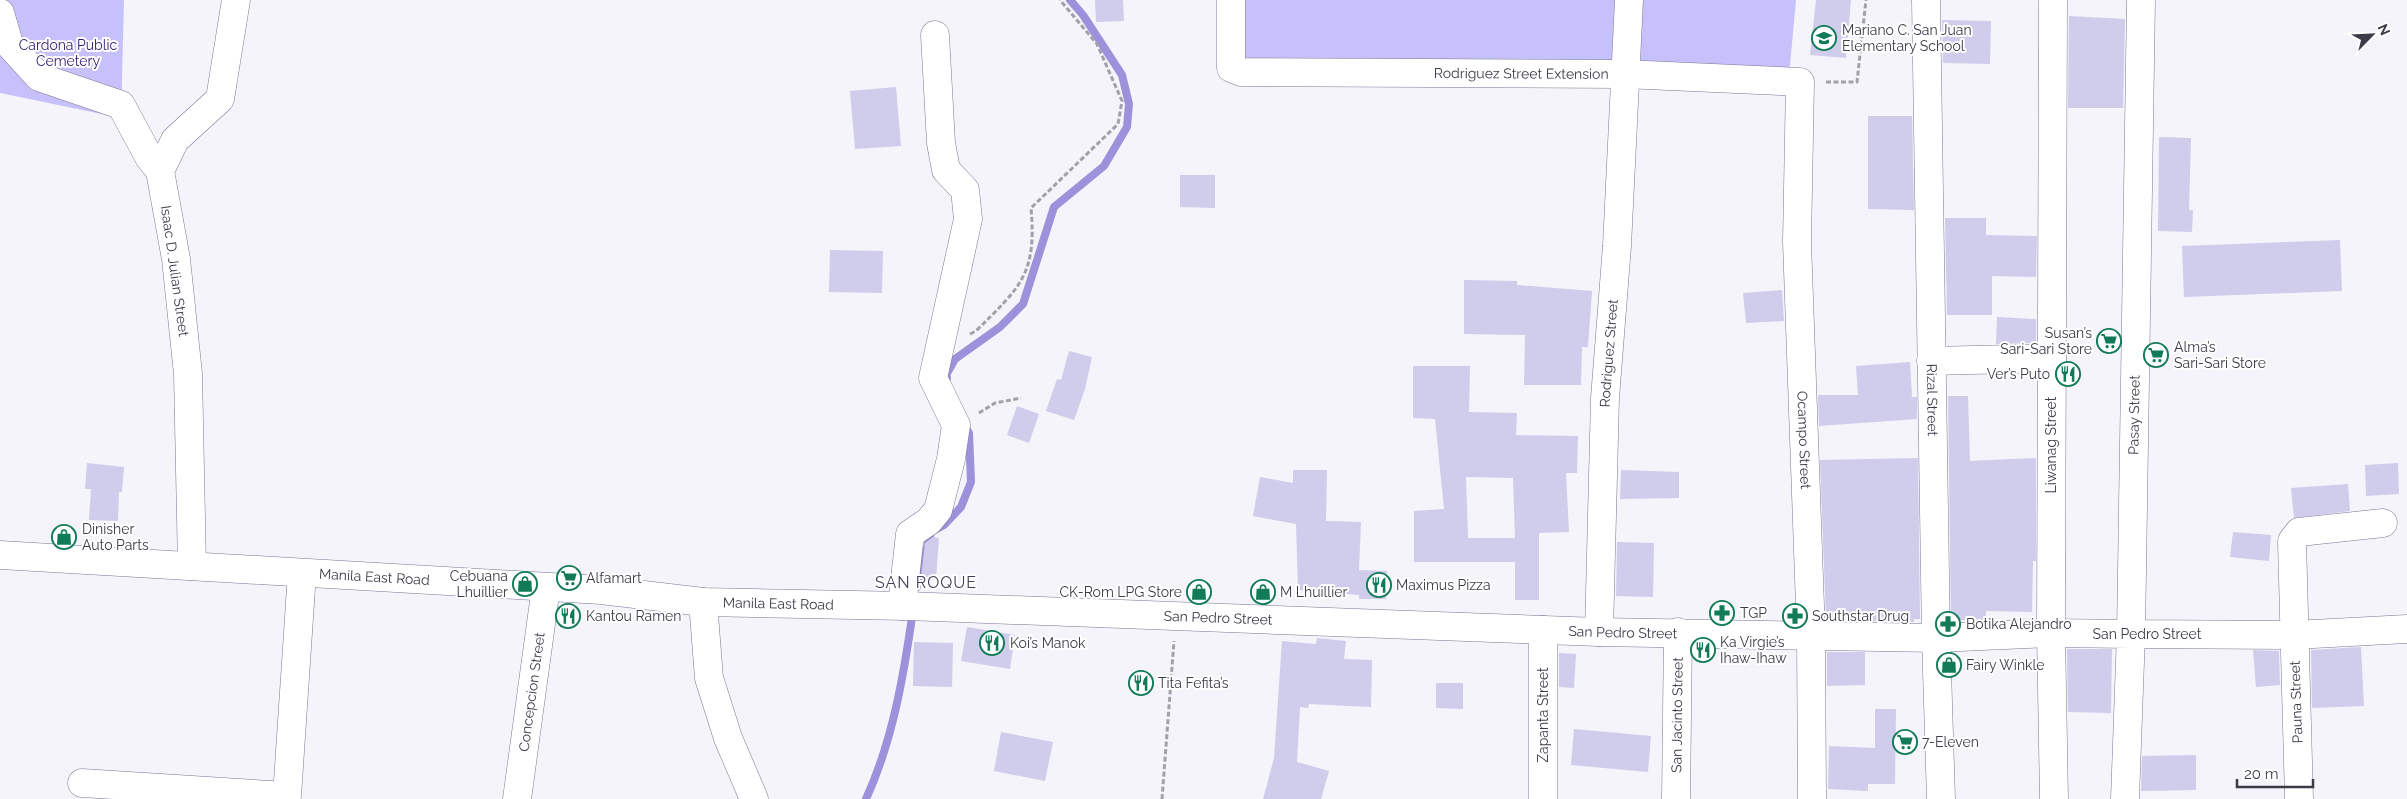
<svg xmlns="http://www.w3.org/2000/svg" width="2407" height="799" font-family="Raleway,sans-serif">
<rect width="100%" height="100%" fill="#f4f4fa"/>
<path fill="#c7c1fb" d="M 0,0 L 124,0 L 121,118 L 0,93 Z
M 1240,0 L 1796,0 L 1789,76 L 1238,63 Z"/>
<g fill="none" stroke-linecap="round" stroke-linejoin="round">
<path stroke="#9b92db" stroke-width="8" d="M 947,378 L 946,375 L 955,359 L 1000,327 L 1023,304 L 1054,207 L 1104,166 L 1127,127 L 1129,104 L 1122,75 L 1083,15 L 1070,0
M 917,587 L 931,532 L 944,525 L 961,507 L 971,482 L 969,433 L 963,423
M 866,799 C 893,740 904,674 913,610"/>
</g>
<path fill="#cfccec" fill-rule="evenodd" d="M 1095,0 L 1123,0 L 1124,21 L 1096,22 Z
M 1816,0 L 1851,0 L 1846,58 L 1810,55 Z
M 2069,16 L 2125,19 L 2123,108 L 2068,108 Z
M 1942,20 L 1991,21 L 1990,64 L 1943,63 Z
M 896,87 L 901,146 L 855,149 L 850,91 Z
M 1868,116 L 1912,116 L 1914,210 L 1868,209 Z
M 2159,137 L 2191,138 L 2189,210 L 2193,210 L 2192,232 L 2158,231 Z
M 1180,175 L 1215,175 L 1215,208 L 1180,207 Z
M 1945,218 L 1986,218 L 1986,235 L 2037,236 L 2036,277 L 1992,276 L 1992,315 L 1947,315 Z
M 2340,240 L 2342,291 L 2184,297 L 2182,246 Z
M 830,250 L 883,251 L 882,293 L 829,292 Z
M 1464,280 L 1517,281 L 1517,285 L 1592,291 L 1588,347 L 1582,347 L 1581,385 L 1524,385 L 1525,335 L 1464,334 Z
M 1782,290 L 1784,321 L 1746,323 L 1743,293 Z
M 1997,317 L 2036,319 L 2036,343 L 1996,344 Z
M 1069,351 L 1092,357 L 1085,389 L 1074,420 L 1046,411 L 1057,379 L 1061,380 Z
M 1910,362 L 1912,397 L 1917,397 L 1917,419 L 1819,426 L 1818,395 L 1858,395 L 1856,366 Z
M 1413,366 L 1470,366 L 1469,412 L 1517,413 L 1516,435 L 1578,436 L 1577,473 L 1566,473 L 1569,532 L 1539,533 L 1539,600 L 1515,600 L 1515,562 L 1414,562 L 1414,511 L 1444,509 L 1435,419 L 1413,418 ZM 1466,477 L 1513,478 L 1515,538 L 1468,538 Z
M 1948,396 L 1968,396 L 1970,461 L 2036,458 L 2036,561 L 2033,561 L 2032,612 L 1986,611 L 1986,620 L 1951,620 Z
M 1017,406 L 1039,414 L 1029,443 L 1007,435 Z
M 1918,458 L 1920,619 L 1914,619 L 1914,622 L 1826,620 L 1820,460 Z
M 87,463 L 124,467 L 122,492 L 119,492 L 118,521 L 89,520 L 91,489 L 85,489 Z
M 2398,463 L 2399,494 L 2366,496 L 2365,465 Z
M 1293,470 L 1327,470 L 1326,521 L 1361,522 L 1359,570 L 1387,571 L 1386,599 L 1359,599 L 1359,595 L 1298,590 L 1296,524 L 1253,516 L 1260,477 L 1293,483 Z
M 1621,470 L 1679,472 L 1679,498 L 1620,499 Z
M 2348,484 L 2350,511 L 2294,518 L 2291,488 Z
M 2233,532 L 2271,535 L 2269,561 L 2230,557 Z
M 933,537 L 939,538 L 936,579 L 921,578 L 925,543 Z
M 1617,542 L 1654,543 L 1653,597 L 1616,596 Z
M 967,627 L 1015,635 L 1010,669 L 961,661 Z
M 1317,638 L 1346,641 L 1344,659 L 1372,660 L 1371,707 L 1309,704 L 1308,708 L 1300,707 L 1297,762 L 1329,771 L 1321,799 L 1263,799 L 1274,758 L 1282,641 L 1316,644 Z
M 914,642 L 953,643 L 952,687 L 913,686 Z
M 2361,647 L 2364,706 L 2312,708 L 2311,650 Z
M 2067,649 L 2112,649 L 2111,713 L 2068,712 Z
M 2253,650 L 2279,651 L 2280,685 L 2256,687 Z
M 1827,652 L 1865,652 L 1865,685 L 1827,686 Z
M 1559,653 L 1576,654 L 1574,688 L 1559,687 Z
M 1436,683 L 1463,683 L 1463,709 L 1436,708 Z
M 1875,709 L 1896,709 L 1895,784 L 1868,784 L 1868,791 L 1828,789 L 1829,746 L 1875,748 Z
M 1574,729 L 1651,736 L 1648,772 L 1571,765 Z
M 1001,732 L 1053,742 L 1045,781 L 994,771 Z
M 2196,755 L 2196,790 L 2141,791 L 2142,756 Z"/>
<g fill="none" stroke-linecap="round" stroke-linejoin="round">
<defs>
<g id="minor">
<path id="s1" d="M 1231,0 L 1231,68 L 1241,72 L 1624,74 L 1800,82 L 1797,242 L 1811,634 L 1812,799"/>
<path id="s2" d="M 1926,0 L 1936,638"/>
<path d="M 2053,0 L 2051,633 L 2054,799"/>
<path d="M 2141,0 L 2131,634 L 2294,635 L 2407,629"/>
<path d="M 0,13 L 9,44 L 39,77 L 121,105 L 149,157 L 160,171"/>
<path d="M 1931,361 L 2052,358"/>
<path d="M 192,566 L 188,374 L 176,259 L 160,171 L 175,140 L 220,99 L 236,0"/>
<path d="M 703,602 L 709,678 L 728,738 L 754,799"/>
<path d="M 902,606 L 910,534 L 929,521 L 938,510 L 951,459 L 956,425 L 933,378 L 968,219 L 965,190 L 946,170 L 941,143 L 935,35"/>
<path d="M 1543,630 L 1543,799"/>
<path id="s3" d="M 1599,632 L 1605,398 L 1617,246 L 1629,0"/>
<path d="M 82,783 L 287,796 L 302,573"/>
<path id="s4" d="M 517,799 L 546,587"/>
<path id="s5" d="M 1676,799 L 1678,632"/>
<path d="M 2299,799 L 2292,541 L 2299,532 L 2383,523"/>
</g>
<g id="major">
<path id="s6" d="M 0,555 L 601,590 L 703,602 L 907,606 L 1599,632 L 1936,638 L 2051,633 L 2131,634 L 2125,799"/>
<path d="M 1936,638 L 1941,799"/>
</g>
</defs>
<use href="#minor" stroke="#7a7894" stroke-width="29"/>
<use href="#major" stroke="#7a7894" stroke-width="29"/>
<path stroke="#a2a1ab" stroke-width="3" stroke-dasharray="5 2.5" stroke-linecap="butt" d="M 1826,82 L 1857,82 L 1866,0
M 970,334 L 976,331 C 1020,287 1037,275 1031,208 L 1118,124 L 1122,101 L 1097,44 L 1060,0
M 979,413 L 995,403 L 1021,398
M 1162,799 L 1174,641"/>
<use href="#minor" stroke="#fff" stroke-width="28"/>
<use href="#major" stroke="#fff" stroke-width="28"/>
</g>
<defs>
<symbol id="school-ring" viewBox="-11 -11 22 22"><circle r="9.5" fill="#fff" stroke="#107b56" stroke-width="1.5"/><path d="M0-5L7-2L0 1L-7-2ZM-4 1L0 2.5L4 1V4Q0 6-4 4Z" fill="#107b56"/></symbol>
<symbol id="supermarket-ring" viewBox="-11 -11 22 22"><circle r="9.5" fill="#fff" stroke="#107b56" stroke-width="1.5"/><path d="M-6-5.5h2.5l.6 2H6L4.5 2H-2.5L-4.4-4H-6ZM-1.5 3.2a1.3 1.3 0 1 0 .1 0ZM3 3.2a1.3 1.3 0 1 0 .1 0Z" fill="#107b56"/></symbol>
<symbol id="restaurant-ring" viewBox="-11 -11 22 22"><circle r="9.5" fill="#fff" stroke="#107b56" stroke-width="1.5"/><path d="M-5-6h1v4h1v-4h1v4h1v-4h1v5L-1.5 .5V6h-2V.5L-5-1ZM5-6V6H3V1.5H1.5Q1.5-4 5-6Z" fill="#107b56"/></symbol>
<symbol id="shop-ring" viewBox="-11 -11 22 22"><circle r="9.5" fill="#fff" stroke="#107b56" stroke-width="1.5"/><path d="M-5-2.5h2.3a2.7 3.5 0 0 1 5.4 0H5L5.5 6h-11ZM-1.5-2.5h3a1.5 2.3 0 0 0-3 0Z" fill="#107b56"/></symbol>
<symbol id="pharmacy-ring" viewBox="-11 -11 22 22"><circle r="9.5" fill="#fff" stroke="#107b56" stroke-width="1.5"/><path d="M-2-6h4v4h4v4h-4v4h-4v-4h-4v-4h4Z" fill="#107b56"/></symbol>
</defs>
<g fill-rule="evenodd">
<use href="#school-ring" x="1810" y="24" width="28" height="28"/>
<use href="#supermarket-ring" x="2095" y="327" width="28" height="28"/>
<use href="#supermarket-ring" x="2142" y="341" width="28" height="28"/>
<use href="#restaurant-ring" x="2054" y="360" width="28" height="28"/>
<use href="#shop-ring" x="50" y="523" width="28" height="28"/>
<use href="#supermarket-ring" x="555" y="564" width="28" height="28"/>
<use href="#shop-ring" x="511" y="570" width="28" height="28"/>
<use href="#restaurant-ring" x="1365" y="571" width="28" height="28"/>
<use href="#shop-ring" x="1185" y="578" width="28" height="28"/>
<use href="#shop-ring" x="1249" y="578" width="28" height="28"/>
<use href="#pharmacy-ring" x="1708" y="599" width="28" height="28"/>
<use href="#restaurant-ring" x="554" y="602" width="28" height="28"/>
<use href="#pharmacy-ring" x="1781" y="602" width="28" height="28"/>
<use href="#pharmacy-ring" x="1934" y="610" width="28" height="28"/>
<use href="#restaurant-ring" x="978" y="629" width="28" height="28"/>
<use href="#restaurant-ring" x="1689" y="636" width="28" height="28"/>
<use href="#shop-ring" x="1935" y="651" width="28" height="28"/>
<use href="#restaurant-ring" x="1127" y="669" width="28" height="28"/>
<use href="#supermarket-ring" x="1891" y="728" width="28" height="28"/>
</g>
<g text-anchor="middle" stroke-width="4" stroke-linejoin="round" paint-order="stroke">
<g font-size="14" fill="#3c3b48" stroke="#fff" text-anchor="start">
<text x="1842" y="35">Mariano C. San Juan<tspan x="1842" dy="16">Elementary School</tspan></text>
<text x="2092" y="338" text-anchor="end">Susan’s<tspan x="2092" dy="16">Sari-Sari Store</tspan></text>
<text x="2174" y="352">Alma’s<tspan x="2174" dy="16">Sari-Sari Store</tspan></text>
<text x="2050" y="379" text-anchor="end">Ver’s Puto</text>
<text x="82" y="534">Dinisher<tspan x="82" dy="16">Auto Parts</tspan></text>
<text x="508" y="581" text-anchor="end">Cebuana<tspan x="508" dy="16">Lhuillier</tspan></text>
<text x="586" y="583">Alfamart</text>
<text x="1396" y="590">Maximus Pizza</text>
<text x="1182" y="597" text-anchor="end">CK-Rom LPG Store</text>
<text x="1280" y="597">M Lhuillier</text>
<text x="1740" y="618">TGP</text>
<text x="586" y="621">Kantou Ramen</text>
<text x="1812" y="621">Southstar Drug</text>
<text x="1966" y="629">Botika Alejandro</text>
<text x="1720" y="647">Ka Virgie’s<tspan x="1720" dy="16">Ihaw-Ihaw</tspan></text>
<text x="1010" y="648">Koi’s Manok</text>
<text x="1966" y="670">Fairy Winkle</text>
<text x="1158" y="688">Tita Fefita’s</text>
<text x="1922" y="747">7-Eleven</text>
</g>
<g font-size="14" fill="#341d71" stroke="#fff">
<text x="68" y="50">Cardona Public<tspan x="68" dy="16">Cemetery</tspan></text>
</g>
<g font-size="14" fill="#3c3b48" stroke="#fff">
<text dy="5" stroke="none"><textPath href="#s1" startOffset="359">Rodriguez Street Extension</textPath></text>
<text transform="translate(175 271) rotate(82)" y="5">Isaac D. Julian Street</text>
<text dy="5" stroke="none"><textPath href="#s3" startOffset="279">Rodriguez Street</textPath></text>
<text dy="5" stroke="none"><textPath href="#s2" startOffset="400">Rizal Street</textPath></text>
<text transform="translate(2134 415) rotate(-89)" y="5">Pasay Street</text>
<text dy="5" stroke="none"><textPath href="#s1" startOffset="996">Ocampo Street</textPath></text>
<text transform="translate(2051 445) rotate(-90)" y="5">Liwanag Street</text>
<text dy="5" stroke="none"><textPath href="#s6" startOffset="375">Manila East Road</textPath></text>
<text dy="5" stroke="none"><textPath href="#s6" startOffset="780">Manila East Road</textPath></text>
<text dy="5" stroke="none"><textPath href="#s6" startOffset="1220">San Pedro Street</textPath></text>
<text dy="5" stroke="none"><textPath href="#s6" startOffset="1625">San Pedro Street</textPath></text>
<text x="2147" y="639">San Pedro Street</text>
<text dy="5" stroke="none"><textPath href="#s4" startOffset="108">Concepcion Street</textPath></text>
<text transform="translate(2296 702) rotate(-92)" y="5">Pauna Street</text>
<text transform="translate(1543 715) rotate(-90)" y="5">Zapanta Street</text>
<text dy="5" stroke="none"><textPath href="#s5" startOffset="84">San Jacinto Street</textPath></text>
</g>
<g font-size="16" letter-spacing="1" fill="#424059" stroke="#fff">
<text x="926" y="588">SAN ROQUE</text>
</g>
</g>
<g transform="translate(2372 35) rotate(66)" stroke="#ffffff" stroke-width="4" paint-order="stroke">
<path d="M0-4L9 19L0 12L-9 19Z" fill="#3c3b48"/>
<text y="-8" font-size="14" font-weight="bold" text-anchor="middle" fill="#3c3b48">N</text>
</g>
<path d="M2237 779v8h76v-8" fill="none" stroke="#3c3b48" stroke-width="2.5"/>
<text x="2244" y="779" font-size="15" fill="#3c3b48" stroke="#ffffff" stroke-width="4" paint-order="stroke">20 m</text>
</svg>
